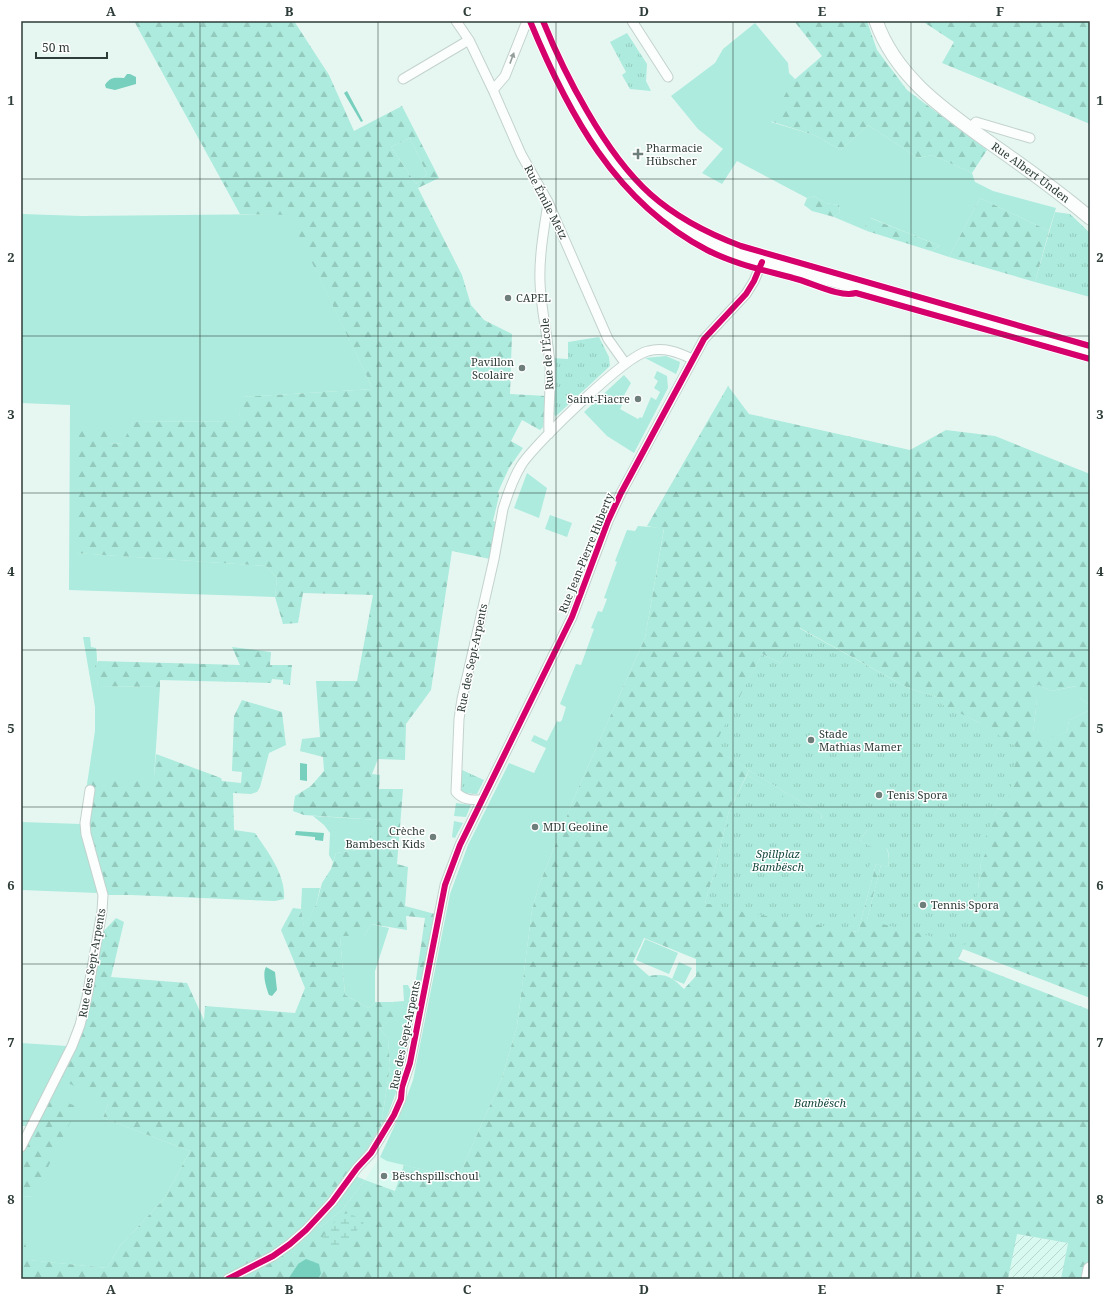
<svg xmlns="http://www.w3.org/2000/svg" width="1111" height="1300" font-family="'Noto Serif',serif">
<defs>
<pattern id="industrial-furrows" width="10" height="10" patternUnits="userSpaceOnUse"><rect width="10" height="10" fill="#d7f9f0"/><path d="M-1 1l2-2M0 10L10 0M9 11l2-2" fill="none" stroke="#b9d6cf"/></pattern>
<pattern id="forest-firs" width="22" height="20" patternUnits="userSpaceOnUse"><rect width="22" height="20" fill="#acebdd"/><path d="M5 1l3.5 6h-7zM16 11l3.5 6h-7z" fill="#94cabe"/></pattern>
<pattern id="wetland-marsh" width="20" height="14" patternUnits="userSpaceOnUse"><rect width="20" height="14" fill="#acebdd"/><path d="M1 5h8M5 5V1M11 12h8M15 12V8" fill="none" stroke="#94cabe"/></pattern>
<pattern id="park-tufts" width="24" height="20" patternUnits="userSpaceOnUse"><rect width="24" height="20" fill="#acebdd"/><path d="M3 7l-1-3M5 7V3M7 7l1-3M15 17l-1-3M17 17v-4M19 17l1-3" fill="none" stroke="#94cabe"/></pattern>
</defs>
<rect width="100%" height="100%" fill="#e6f7f2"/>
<path fill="#d7f9f0" d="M 380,1157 L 404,1165 L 395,1191 L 365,1180 Z"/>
<path fill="url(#industrial-furrows)" d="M 1016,1234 L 1068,1243 L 1061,1279 L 1008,1279 Z"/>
<path fill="#acebdd" d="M 755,23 L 788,63 L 789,73 L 795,79 L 771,122 L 814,135 L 841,150 L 868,125 L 918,158 L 932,155 L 972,173 L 975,182 L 993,191 L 1056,208 L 1049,231 L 980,198 L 949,257 L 931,251 L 940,246 L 871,218 L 865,225 L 867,231 L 834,217 L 840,212 L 839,205 L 825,203 L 814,196 L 807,198 L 737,161 L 722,184 L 702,173 L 723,149 L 698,129 L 671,96 L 715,63 L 723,49 Z
M 410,138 L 427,174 L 416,184 L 391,147 Z
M 21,214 L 82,216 L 289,214 L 373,389 L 241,397 L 239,421 L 133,422 L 123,444 L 108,443 L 108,426 L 76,553 L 266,566 L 277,578 L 275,597 L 69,590 L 70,405 L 21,403 Z
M 666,356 L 680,362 L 679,367 L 676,374 L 645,358 Z
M 657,371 L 667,376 L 668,388 L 634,453 L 607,436 L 584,412 L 624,375 L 631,383 L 622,399 L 624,401 L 620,409 L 638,419 L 640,417 L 642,418 L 651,397 L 656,400 L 660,392 L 654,388 L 658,381 L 654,378 Z
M 527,473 L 547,488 L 539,518 L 514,508 Z
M 550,515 L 572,523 L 567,537 L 545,529 Z
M 638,526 L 664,528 L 645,638 L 577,791 L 539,885 L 532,910 L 517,1026 L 502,1078 L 458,1178 L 387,1161 L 380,1157 L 402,1110 L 413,1080 L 450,894 L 468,845 L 509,763 L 534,773 L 546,748 L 531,741 L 534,735 L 547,741 L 557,721 L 560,722 L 562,720 L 566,707 L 560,704 L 576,664 L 581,665 L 594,629 L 591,628 L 598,611 L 602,612 L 607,599 L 604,598 L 617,562 L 615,561 L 627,530 L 635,531 Z
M 83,637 L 90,637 L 91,647 L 96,648 C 98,661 96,673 98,686 L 160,687 L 154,777 L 94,777 L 103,895 L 101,934 L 108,1104 L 103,1118 L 190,1151 L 164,1199 L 120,1246 L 107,1268 L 28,1260 L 23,1235 L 21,1234 L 21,1196 L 33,1197 C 26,1174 15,1149 26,1126 L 21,1126 L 21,1043 L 67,1046 C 81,1015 86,983 92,951 C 95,932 100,912 98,893 L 21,890 L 21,822 L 81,824 L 95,731 L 95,707 Z
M 1039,685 L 1051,691 L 1077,686 L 1081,699 L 1090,705 L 1090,710 L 1069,720 L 1067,732 L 1046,740 L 1033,732 L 1037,700 L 1031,687 Z
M 749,770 L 821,814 L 822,820 L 747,775 Z
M 456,803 L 471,805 L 466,817 L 454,816 Z
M 313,816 L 379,820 L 363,849 L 336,853 L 333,862 L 329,855 L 330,833 L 324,825 Z
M 454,821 L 463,823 L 455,838 L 452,837 Z
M 867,830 C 882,838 892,849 888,867 L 876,864 L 858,932 L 852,931 L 873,848 L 860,841 Z
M 302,888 L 320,888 L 316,905 L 304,927 L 301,909 Z
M 371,924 L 389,928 L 375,971 L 375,1002 L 369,1008 L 345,995 L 340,936 L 364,936 Z
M 645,939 L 678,953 L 669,974 L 636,960 Z
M 679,962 L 692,968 L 684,984 L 672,979 Z
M 403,985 L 408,985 L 416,1003 L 401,1070 L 404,1071 L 388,1114 L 381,1126 L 390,1066 L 388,1038 L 380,1029 L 397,1012 L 392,1002 L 404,1001 Z
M 348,1173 L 365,1180 L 342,1210 L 321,1227 L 317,1225 L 300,1243 L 290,1244 Z"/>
<path fill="url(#forest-firs)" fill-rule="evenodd" d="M 134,21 L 294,21 L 329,75 L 354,131 L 402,106 L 439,178 L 418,188 L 462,275 L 471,305 L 484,320 L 512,334 L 510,394 L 546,396 L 543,427 L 540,430 L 522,420 L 511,441 L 523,448 L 509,468 L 498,492 L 499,496 L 493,521 L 497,522 L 490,559 L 452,551 L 431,690 L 406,724 L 405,760 L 378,759 L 372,774 L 380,775 L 379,789 L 403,789 L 397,864 L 408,867 L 405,906 L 435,914 L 421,988 L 415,986 L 425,918 L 406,916 L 407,930 L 371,924 L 364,936 L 340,936 L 345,995 L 369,1008 L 375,1002 L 392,1002 L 398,1012 L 380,1029 L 388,1038 L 390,1066 L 381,1126 L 366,1151 L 290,1244 L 300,1243 L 317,1225 L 321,1227 L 342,1210 L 365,1180 L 395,1191 L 404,1165 L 458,1178 L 502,1078 L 517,1026 L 532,910 L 539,885 L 577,791 L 645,638 L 664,529 L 647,526 L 728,386 L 749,414 L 910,450 L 946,430 L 995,436 L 1090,474 L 1090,705 L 1081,699 L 1076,686 L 1051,691 L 1039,685 L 1032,687 L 1037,700 L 1033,732 L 1040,729 L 1046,739 L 1067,732 L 1069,720 L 1090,710 L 1090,998 L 963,949 L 958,959 L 1090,1010 L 1090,1279 L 1061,1279 L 1068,1243 L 1017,1234 L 1008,1279 L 318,1279 L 321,1274 L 298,1264 L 288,1279 L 21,1279 L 21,1234 L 23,1234 L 29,1260 L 107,1268 L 120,1246 L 164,1199 L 190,1151 L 103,1118 L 108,1104 L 59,1078 L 75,1047 L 101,934 L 116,918 L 124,922 L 111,977 L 187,983 L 204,1020 L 205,1006 L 295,1013 L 305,988 L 281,930 L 293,908 L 301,909 L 304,926 L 316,905 L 322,883 L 331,869 L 336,853 L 363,849 L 379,820 L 304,815 L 293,811 L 295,796 L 311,786 L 324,771 L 323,757 L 300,751 L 302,739 L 320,737 L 316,681 L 357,681 L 373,595 L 303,593 L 298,623 L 283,624 L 275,597 L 277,578 L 266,566 L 75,553 L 79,429 L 108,426 L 108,443 L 122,444 L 133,422 L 239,421 L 240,397 L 373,389 L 289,215 L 240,214 ZM 410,138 L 427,174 L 416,184 L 391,147 ZM 800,628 L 908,688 L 940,698 L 940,704 L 980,723 L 1006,812 L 998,808 L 981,846 L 987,849 L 981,862 L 978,890 L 867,920 L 881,865 L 876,864 L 858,932 L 852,931 L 855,921 L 705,903 L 713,877 L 729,811 L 749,770 L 714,748 L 762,654 L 781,663 ZM 644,938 L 696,959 L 696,976 L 684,989 C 672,977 666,973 649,976 L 633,962 Z
M 794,21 L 867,21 L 877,50 L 907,90 L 987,150 L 972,173 L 932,155 L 918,158 L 868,125 L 841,150 L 814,135 L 770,121 L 793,81 L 822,56 Z
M 922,21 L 1090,21 L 1090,124 L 942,63 L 954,42 Z
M 814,196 L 825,203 L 839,205 L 840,212 L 834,217 L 812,211 L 804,205 L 807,198 Z
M 980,198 L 1049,231 L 1035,282 L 949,257 Z
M 870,218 L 940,246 L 931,251 L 867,231 L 865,225 Z
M 232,647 L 271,652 L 270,665 L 292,665 L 290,685 L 283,684 L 283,680 L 272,679 L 271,683 L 160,680 L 160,687 L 98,686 L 95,666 L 98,661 L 240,665 Z
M 242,700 L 282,712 L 286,745 L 269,753 L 260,787 L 257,792 L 251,794 L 233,793 L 234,830 L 255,833 C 268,852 286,875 284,899 L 275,901 L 131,895 L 103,895 L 86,834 L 90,790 L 94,777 L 154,777 L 156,754 L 221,778 L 222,781 L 241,783 L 242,772 L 232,771 L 234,716 Z
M 56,1098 L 78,1107 L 33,1197 L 21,1196 L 21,1154 L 47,1102 Z"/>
<path fill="url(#wetland-marsh)" d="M 350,1213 L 364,1222 L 363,1224 L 336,1252 L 331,1251 L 331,1247 L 329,1245 L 322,1246 L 320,1243 C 323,1232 335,1222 343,1214 Z"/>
<path fill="url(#park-tufts)" d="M 627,33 L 647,64 L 646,81 L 651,91 L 630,89 L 622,75 L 626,72 L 610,42 Z
M 1055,212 L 1070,214 L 1090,233 L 1090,297 L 1035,282 Z
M 599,337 L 609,357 L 610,366 L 556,416 L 551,413 L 555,385 L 552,358 L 568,359 L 568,342 Z
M 799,628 L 908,688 L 940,698 L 941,704 L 980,723 L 1018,748 L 1006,812 L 998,808 L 982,846 L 988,849 L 981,862 L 978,890 L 965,945 L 867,920 L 881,865 L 888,867 C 891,854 888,844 875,840 L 875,836 L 867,830 L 860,841 L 874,848 L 852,931 L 744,912 L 705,903 L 713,877 L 729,811 L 747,775 L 822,819 L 821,814 L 713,748 L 762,654 L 781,663 Z
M 460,769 L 484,780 L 477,794 L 464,793 L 461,791 Z"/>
<path fill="#77cfbd" d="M 127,74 L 130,74 L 136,77 L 136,84 L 115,90 L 106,88 L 105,85 C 111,76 115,78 124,78 Z
M 347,91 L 363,121 L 361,122 L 344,93 Z
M 300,763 L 307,764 L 307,781 L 300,780 Z
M 296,831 L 324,833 L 323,841 L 315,840 L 315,837 L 295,835 Z
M 266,967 L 275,972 L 277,990 L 272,996 L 269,995 C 266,987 262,974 266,967 Z
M 306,1259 L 319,1264 L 321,1274 L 318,1279 L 288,1279 L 298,1264 Z"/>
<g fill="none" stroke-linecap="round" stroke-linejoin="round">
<defs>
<path id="minor" d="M 456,21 L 469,40 L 493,90 L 521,154 L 548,202 L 608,339 L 625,363
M 632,21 L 668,77
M 403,79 L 469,40
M 493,90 L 505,76 L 525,26 L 532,21
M 970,128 L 976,122 L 1030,138
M 548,203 C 544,229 539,256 540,282 C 541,310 548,337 550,364 C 551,388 548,411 549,434
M 481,800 C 471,800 463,800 456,792 L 459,719 L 462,699 L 494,559 L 503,509 C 508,493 513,478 522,464 C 537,442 625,356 648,351 C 664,347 678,352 692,359
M 21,1147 L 72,1046 L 80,1025 L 87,997 L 102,911 L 103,895 L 86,834 L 85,823 L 90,790
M 228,1279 L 273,1256 L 290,1244 L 306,1230 L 332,1202 L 357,1168 L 371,1153 L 394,1115 L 401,1099 L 402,1087 L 410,1063 L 445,885 L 460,845 L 572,617 L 608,521 L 621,493 L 704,339 L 746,294 L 754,281 L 762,262"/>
<g id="secondary">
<path id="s1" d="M 876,21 C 896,78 946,111 993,145 C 1026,168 1059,192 1090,218"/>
<path d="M 1088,1279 L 1090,1269"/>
</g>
<path id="primary" d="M 536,21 C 570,109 626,208 716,246 C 757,263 800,270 842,282 C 925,305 1007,329 1090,352"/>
</defs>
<use href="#minor" stroke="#c3d2cd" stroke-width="11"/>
<use href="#secondary" stroke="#c3d2cd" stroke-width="15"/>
<use href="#primary" stroke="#c3d2cd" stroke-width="16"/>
<use href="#minor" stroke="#fbfefd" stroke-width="9"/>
<use href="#secondary" stroke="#fbfefd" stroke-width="13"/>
<use href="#primary" stroke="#fbfefd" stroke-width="14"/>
<defs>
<path id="cycleway" d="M 530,21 C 568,113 615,202 707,250 C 734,264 764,270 793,278 C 811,282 839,298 856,293 L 1090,359
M 543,21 C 556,53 570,82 587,111 C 628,182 664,217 741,246 L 1090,346
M 228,1279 L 273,1256 L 290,1244 L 306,1230 L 332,1202 L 357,1168 L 371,1153 L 394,1115 L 401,1099 L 402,1087 L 410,1063 L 445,885 L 460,845 L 572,617 L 608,521 L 621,493 L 704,339 L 746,294 L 754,281 L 762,262"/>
</defs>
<use href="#cycleway" stroke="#fff" stroke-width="8"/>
<use href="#cycleway" stroke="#d6006c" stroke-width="6"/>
</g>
<defs><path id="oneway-solid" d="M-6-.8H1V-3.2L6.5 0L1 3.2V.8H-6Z"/></defs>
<use fill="#949e9b" href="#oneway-solid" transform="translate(512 58) rotate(-70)"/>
<path fill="none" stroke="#2e3d39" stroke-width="1" stroke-opacity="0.55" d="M 200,21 L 200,1279M 378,21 L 378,1279M 556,21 L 556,1279M 733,21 L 733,1279M 911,21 L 911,1279M 21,179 L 1090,179M 21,336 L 1090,336M 21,493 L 1090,493M 21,650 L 1090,650M 21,807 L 1090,807M 21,964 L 1090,964M 21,1121 L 1090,1121"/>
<g fill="#6e7e7a" stroke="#fff" stroke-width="1.5">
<path d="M636 148h4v4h4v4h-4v4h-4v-4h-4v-4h4z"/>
<circle cx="508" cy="298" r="4"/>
<circle cx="522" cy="368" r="4"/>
<circle cx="638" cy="399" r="4"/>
<circle cx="811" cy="740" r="4"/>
<circle cx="879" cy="795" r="4"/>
<circle cx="535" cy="827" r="4"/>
<circle cx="433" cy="837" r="4"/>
<circle cx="923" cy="905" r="4"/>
<circle cx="384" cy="1176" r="4"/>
</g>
<g text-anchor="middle" stroke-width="3" stroke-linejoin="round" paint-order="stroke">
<g font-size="11" fill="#2e3d39" stroke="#fff" text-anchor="start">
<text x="646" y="152">Pharmacie<tspan x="646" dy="13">Hübscher</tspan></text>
<text x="516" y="302">CAPEL</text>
<text x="514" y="366" text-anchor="end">Pavillon<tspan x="514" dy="13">Scolaire</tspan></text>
<text x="630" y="403" text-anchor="end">Saint-Fiacre</text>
<text x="819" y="738">Stade<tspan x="819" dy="13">Mathias Mamer</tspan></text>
<text x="887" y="799">Tenis Spora</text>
<text x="543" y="831">MDI Geoline</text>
<text x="425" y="835" text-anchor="end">Crèche<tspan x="425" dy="13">Bambesch Kids</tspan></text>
<text x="931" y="909">Tennis Spora</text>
<text x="392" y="1180">Bëschspillschoul</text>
</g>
<g font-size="11" fill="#2e3d39" stroke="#fff">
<text dy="4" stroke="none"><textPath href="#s1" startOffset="220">Rue Albert Unden</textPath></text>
<text transform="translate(546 202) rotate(63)" y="4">Rue Émile Metz</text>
<text transform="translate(547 354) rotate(-94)" y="4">Rue de l'École</text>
<text transform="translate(586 553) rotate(-68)" y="4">Rue Jean-Pierre Huberty</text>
<text transform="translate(472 658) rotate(-78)" y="4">Rue des Sept-Arpents</text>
<text transform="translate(92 963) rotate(-80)" y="4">Rue des Sept-Arpents</text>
<text transform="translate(405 1035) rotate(-78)" y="4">Rue des Sept-Arpents</text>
</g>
<g font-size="11" font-style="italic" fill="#174a40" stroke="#fff">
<text x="778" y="858">Spillplaz<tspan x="778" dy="13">Bambësch</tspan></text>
<text x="820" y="1107">Bambësch</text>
</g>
</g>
<rect width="1111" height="1300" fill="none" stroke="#ffffff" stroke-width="44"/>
<path d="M36 52v6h71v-6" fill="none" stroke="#2e3d39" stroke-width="2"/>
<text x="42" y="52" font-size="12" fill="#2e3d39" stroke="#ffffff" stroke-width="3" paint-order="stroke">50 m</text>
<rect x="22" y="22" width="1067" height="1256" fill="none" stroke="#2e3d39" stroke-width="1.5"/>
<g font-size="13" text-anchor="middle" font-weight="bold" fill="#2e3d39">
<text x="111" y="16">A</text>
<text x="289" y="16">B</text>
<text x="467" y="16">C</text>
<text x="644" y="16">D</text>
<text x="822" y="16">E</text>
<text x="1000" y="16">F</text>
<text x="11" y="105">1</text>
<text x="1100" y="105">1</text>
<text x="11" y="262">2</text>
<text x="1100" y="262">2</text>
<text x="11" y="419">3</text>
<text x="1100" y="419">3</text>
<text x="11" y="576">4</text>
<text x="1100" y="576">4</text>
<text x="11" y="733">5</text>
<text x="1100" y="733">5</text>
<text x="11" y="890">6</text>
<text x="1100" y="890">6</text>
<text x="11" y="1047">7</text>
<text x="1100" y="1047">7</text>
<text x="11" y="1204">8</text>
<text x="1100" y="1204">8</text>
<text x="111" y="1294">A</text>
<text x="289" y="1294">B</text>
<text x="467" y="1294">C</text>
<text x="644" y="1294">D</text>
<text x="822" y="1294">E</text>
<text x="1000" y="1294">F</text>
</g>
</svg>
